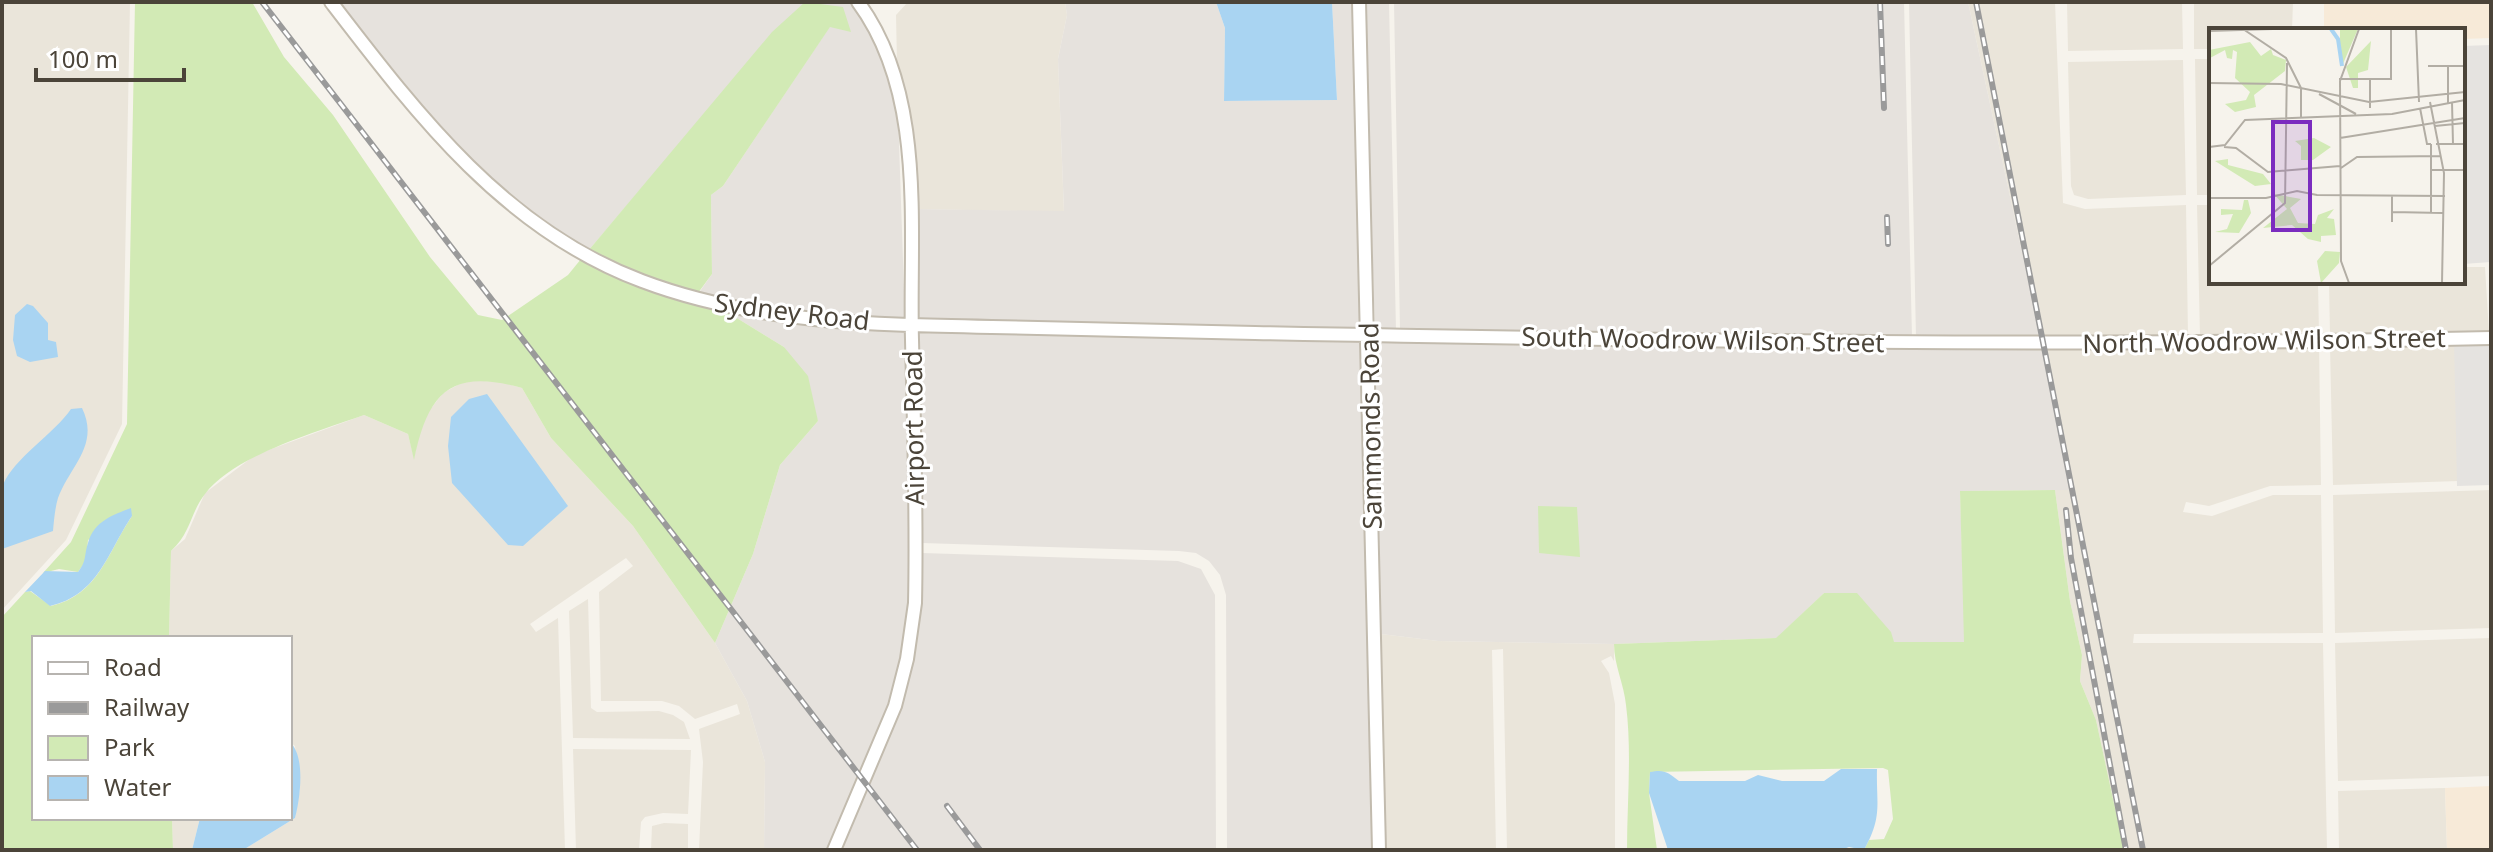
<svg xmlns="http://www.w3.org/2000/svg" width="2493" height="852" font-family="'Noto Sans',sans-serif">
<rect width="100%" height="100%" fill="#f6f3ec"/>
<path fill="#eae5da" d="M 2,2 L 130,2 L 122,424 L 66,540 L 2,610 Z
M 908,2 L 1065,2 L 1067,15 L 1058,59 L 1064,212 L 915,209 L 909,112 L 897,63 L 896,15 Z
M 1968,2 L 2055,2 L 2063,203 L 2085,209 L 2186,205 L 2188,336 L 2041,340 Z
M 2067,2 L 2182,2 L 2183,49 L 2068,51 Z
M 2194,2 L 2293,2 L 2292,30 L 2211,30 L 2211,49 L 2194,49 Z
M 2195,59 L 2211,59 L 2211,195 L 2197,195 Z
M 2183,60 L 2186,195 L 2088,199 L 2074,195 L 2071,186 L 2068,62 Z
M 2197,205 L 2211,205 L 2211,282 L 2318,282 L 2319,335 L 2200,336 Z
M 2463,267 L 2485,267 L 2489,333 L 2330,335 L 2329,282 L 2463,282 Z
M 2489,343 L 2491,480 L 2333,485 L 2330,345 Z
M 2319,345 L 2321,485 L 2270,486 L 2209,506 L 2186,502 L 2183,512 L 2212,516 L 2273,495 L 2321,495 L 2323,633 L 2134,634 L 2133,643 L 2323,643 L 2327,850 L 2124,850 L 2096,720 L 2080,681 L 2082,655 L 2070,601 L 2055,490 L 2071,490 L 2043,350 Z
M 467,380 L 501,382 L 522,388 L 551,438 L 633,526 L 715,643 L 747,701 L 765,762 L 764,850 L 699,850 L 703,762 L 699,729 L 740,714 L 737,704 L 695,719 L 679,706 L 662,701 L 601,701 L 599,592 L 633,566 L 626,558 L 530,624 L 536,632 L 558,618 L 565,850 L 243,850 L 295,818 L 300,789 L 295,746 L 290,742 L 290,638 L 169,638 L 171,551 L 185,539 L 205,493 L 255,455 L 364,415 L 408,434 L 414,458 L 422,420 L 443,393 Z
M 2491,490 L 2491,628 L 2335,633 L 2333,495 Z
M 588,599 L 591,708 L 597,712 L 659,711 L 673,715 L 684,722 L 690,739 L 573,738 L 569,611 Z
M 1381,634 L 1438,641 L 1614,644 L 1614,661 L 1611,656 L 1601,661 L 1609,673 L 1615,704 L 1615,850 L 1507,850 L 1503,649 L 1492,650 L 1496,850 L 1385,850 Z
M 2491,638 L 2491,776 L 2338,781 L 2335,643 Z
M 573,749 L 691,750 L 688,814 L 663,813 L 645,817 L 641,822 L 639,850 L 576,850 Z
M 2445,788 L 2447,850 L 2339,850 L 2338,791 Z
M 172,818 L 200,818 L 192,850 L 173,850 Z
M 664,823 L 688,824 L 688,850 L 651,850 L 652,826 Z"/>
<path fill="#f7ead8" d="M 2324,2 L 2491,2 L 2491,38 L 2463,39 L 2463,30 L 2324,30 Z
M 2491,786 L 2491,850 L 2447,850 L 2445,788 Z"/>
<path fill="#e6e2dd" d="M 338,2 L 851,2 L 868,26 L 886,64 L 898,113 L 905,320 L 750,306 L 698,294 L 712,274 L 711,195 L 723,186 L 843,7 L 639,191 L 588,251 L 496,185 L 450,141 Z
M 1065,2 L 1216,2 L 1225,28 L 1224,101 L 1337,100 L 1332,2 L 1353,2 L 1363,330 L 917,321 L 915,209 L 1064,211 L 1058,59 L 1067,15 Z
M 1364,2 L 1389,2 L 1396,331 L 1375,330 Z
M 1394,2 L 1904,2 L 1912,337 L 1400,329 Z
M 1909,2 L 1968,2 L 2041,340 L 1916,338 Z
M 727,312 L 809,323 L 906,330 L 911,548 L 910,603 L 902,658 L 889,705 L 828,850 L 764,850 L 765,762 L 747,701 L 715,643 L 753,554 L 780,465 L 818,421 L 784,347 Z
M 917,331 L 1364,340 L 1373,850 L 1227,850 L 1226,595 L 1220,575 L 1209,561 L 1196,553 L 1179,551 L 922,543 Z
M 1375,340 L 2043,350 L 2071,490 L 1960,491 L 1965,642 L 1893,642 L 1824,593 L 1777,638 L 1614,644 L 1438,641 L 1381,634 Z
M 922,553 L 1178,561 L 1201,569 L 1215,595 L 1216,850 L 840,850 L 900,708 L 913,659 L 921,604 Z"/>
<path fill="#d2eab5" d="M 135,2 L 252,2 L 284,57 L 333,115 L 430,257 L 478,315 L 502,320 L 568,275 L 581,259 L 634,284 L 727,312 L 784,347 L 808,376 L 818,421 L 780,465 L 753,554 L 715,643 L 633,526 L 551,438 L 522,388 C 451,368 428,392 414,460 L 408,434 L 364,415 C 320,431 234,455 205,494 C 190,513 191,533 171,551 L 169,638 L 34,638 L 34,818 L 172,818 L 173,850 L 2,850 L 2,617 L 25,592 L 30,591 L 51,606 C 99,595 108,551 132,516 L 88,540 L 86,561 L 78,572 L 59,569 L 43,573 L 71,542 L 127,424 Z
M 805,2 L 843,7 L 851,32 L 830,27 L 723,186 L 711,195 L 712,274 L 698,293 L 639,275 L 588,251 L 772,32 Z
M 2055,490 L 2070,601 L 2082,655 L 2080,681 L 2096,720 L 2124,850 L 1864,850 L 1869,840 L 1884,839 L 1893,819 L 1888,770 L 1883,768 L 1650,772 L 1649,793 L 1657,850 L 1627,850 C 1627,803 1632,752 1626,705 C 1624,684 1614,665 1614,644 L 1776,638 L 1824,593 L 1857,593 L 1891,632 L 1894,642 L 1964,642 L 1960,491 Z
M 1538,506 L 1577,507 L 1580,557 L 1539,553 Z"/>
<path fill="#e5e3e0" d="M 2491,45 L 2491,262 L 2463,264 L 2463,46 Z
M 2491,338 L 2491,485 L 2457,486 L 2454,339 Z"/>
<path fill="#a9d4f2" d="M 1216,2 L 1332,2 L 1337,100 L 1224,101 L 1225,28 Z
M 27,304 L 33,306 L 48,323 L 48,340 L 56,342 L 58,357 L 30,362 L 17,356 L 13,340 L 15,315 Z
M 487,394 L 568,506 L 523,546 L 508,545 L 452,483 L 448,446 L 451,417 L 469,399 Z
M 82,408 C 100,445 70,466 58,498 C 55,508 54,520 53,531 L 2,549 C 2,531 0,502 3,485 C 13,459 55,433 71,409 Z
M 131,508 L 132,516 C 108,551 99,595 50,606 L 31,591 L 25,592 L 45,571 L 78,572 C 87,561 84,555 88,543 C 94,521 113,515 131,508 Z
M 290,742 C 306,757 300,799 295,818 L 243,850 L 192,850 L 200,818 L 290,818 Z
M 1841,769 L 1877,769 C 1876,804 1883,816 1864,850 L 1849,847 L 1841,850 L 1668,850 L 1649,793 L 1650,772 C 1664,769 1668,772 1679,781 L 1745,781 L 1758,775 L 1782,781 L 1824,781 Z"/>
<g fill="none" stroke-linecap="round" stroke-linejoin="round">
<defs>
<path id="minor" d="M 331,2 C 417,114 505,230 642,281 C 753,323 874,325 992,327 C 1079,329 1167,331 1255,333 C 1667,341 2079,347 2491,338
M 1359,2 L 1379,850
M 834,850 L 895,706 L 907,659 L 915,603 C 917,515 914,428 912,340 C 909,230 927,95 858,2"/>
</defs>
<use href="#minor" stroke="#c2bbae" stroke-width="16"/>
<use href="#minor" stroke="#fff" stroke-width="12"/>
<defs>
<path id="rail" d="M 262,2 L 917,850
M 1880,2 L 1884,108
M 1976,2 L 2143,850
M 1887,217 L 1888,244
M 2066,510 L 2071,558 L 2126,850
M 947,806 L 980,850"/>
</defs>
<use href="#rail" stroke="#9a9a9a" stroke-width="6"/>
<use href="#rail" stroke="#fff" stroke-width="3" stroke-dasharray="9" stroke-linecap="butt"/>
</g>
<g text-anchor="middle" stroke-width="6" stroke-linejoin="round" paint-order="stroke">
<g font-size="26" fill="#4b4439" stroke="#fff">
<text transform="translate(792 312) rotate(7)" y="9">Sydney Road</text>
<text transform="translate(1703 340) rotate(1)" y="9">South Woodrow Wilson Street</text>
<text transform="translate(2264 341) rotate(-1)" y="9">North Woodrow Wilson Street</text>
<text transform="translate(1371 426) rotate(-91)" y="9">Sammonds Road</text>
<text transform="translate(914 428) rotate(-91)" y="9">Airport Road</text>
</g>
</g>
<g transform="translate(2209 28)">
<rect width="256" height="256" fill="#f6f3ec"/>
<path d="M 131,1 L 149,1 L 133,38 L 131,37 ZM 162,13 L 159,42 L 149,45 L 149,60 L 144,60 L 137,39 ZM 41,14 L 52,28 L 62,21 L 64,27 L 77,32 L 76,43 L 45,67 L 47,79 L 26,84 L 16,76 L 37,72 L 41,64 L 26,50 L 28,24 L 24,22 L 23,31 L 18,30 L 16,22 L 1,30 L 0,22 ZM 105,110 L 122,119 L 104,132 L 92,132 L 92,118 L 86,113 ZM 19,131 L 19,137 L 54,146 L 62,156 L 46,158 L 6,133 ZM 65,166 L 92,171 L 81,180 L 89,195 L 106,196 L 109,187 L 125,181 L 118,190 L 125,191 L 127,207 L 112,208 L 112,214 L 99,211 L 83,197 L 54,200 L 78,181 ZM 35,172 L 39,172 L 42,185 L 30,205 L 6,204 L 18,201 L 24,186 L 12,187 L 12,181 L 33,182 ZM 116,223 L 131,224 L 130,235 L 112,255 L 108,233 Z" fill="#d2eab5"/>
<path fill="none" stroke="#a9d4f2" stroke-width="4" d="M 122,1 L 129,11 L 133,38"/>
<path fill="none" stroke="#b2ada4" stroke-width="2" d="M 34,1 L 77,30 L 92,60M 207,1 L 210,74M 0,3 L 64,1M 219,38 L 256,38M 239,38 L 239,75M 130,51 L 182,51 L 182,1M 161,51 L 161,80M 0,55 L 72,56 L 160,74 L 256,64M 92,60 L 92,90M 110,66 L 147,86M 221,74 L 235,145 L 233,255M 243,74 L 244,116M 211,80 L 218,116 L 222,116M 226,98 L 256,95M 131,110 L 256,90M 222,116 L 222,184M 227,116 L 256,116M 0,119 L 16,117 L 36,92 L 183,86 L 256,72M 15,119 L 27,120 L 59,144 L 131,138M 132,140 L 148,129 L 231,128M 222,142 L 256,142M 183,168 L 183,194M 0,170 L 57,170 L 88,163 L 108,167 L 236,168M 183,184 L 234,185M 0,238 L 76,175 L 78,35M 140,255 L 132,233 L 131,53 L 150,1"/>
<path fill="#7b2cbf" fill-opacity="0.15" stroke="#7b2cbf" stroke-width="4" d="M 64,94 L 101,94 L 101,202 L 64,202 Z"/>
<rect width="256" height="256" fill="none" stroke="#4b4439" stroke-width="4"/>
</g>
<rect width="2493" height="852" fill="none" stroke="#4b4439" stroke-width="8"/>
<rect x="32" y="636" width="260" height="184" fill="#ffffff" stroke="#b7b4b0" stroke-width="2"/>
<rect x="48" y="662" width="40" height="12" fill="#ffffff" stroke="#b7b4b0" stroke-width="2"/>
<text x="104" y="676" font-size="24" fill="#4b4439">Road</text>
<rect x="48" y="702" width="40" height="12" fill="#9a9a9a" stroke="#b7b4b0" stroke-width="2"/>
<text x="104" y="716" font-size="24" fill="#4b4439">Railway</text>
<rect x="48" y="736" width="40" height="24" fill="#d2eab5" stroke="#b7b4b0" stroke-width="2"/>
<text x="104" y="756" font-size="24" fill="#4b4439">Park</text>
<rect x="48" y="776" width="40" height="24" fill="#a9d4f2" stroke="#b7b4b0" stroke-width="2"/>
<text x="104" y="796" font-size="24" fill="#4b4439">Water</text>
<path d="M36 68v12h148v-12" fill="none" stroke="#4b4439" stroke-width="4"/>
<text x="48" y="68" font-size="24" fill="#4b4439" stroke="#ffffff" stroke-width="6" paint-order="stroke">100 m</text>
</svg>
